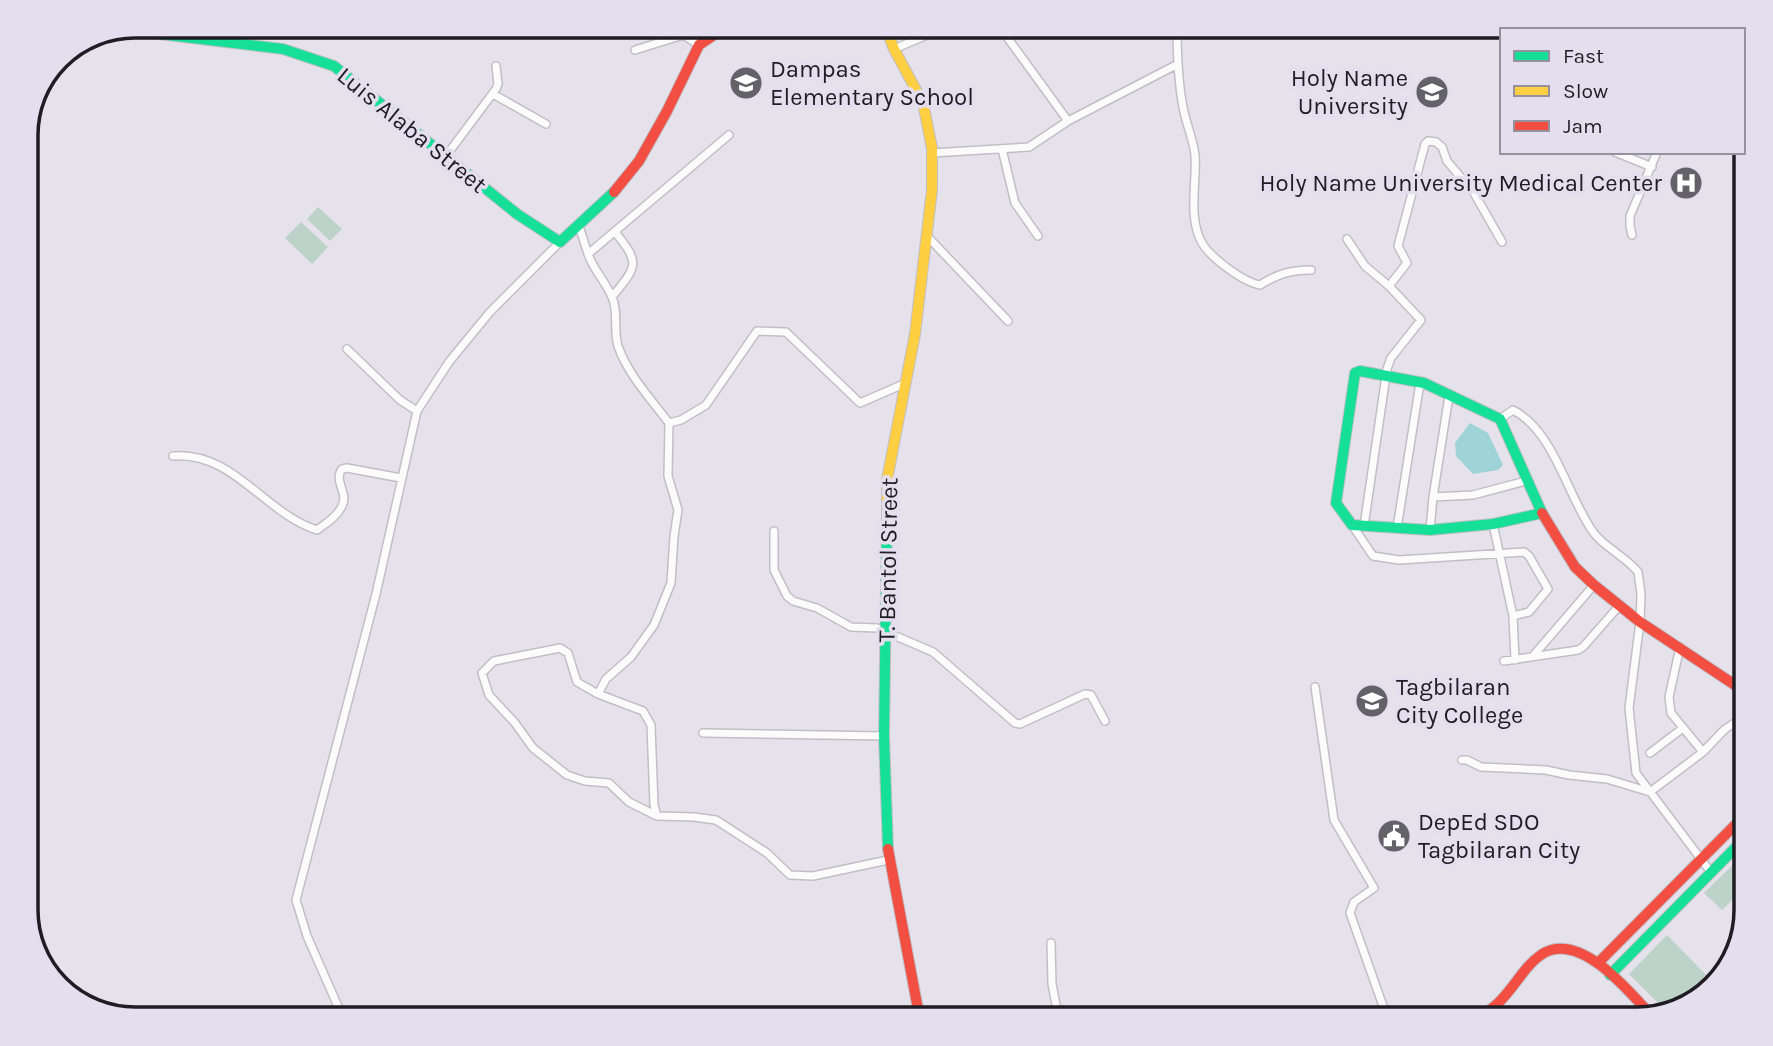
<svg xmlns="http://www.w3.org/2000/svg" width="1773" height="1046" font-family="Karla,sans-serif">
<rect width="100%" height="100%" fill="#e5e2eb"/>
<path fill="#bdd2c8" d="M 318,207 L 342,229 L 330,241 L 307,219 Z
M 301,222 L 328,247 L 312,264 L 285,238 Z
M 1747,851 L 1747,886 L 1722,910 L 1704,893 Z
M 1667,935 L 1714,983 L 1692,1005 L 1667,1012 L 1629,974 Z"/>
<path fill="#9ed4d7" d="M 1470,423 L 1488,433 L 1503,465 L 1498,470 L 1473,474 L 1456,456 L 1455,443 Z"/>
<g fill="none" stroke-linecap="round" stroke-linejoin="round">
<defs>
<path id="street" d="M 999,26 L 1068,121
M 1177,26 C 1177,53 1178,81 1183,107 C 1186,124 1193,138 1195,155 C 1197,182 1188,216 1201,241 C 1208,256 1243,282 1260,285 C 1278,274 1290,270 1311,270
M 1531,26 L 1532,30
M 894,49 L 927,35 L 959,26
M 635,50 L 680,36 L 685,36 L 699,45
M 493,94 L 546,124
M 1002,149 L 1015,203 L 1038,236
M 1615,152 L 1652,167
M 932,153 L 1029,147 L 1068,121 L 1178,64
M 446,156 L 496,89 L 498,84 L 496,66
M 579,226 L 588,254 L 729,135
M 926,235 L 1008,321
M 1632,235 L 1630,226 L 1630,216 L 1657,152
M 1347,239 L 1365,266 L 1389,286
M 588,254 C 594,271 606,282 612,297 C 619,312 613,330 618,346 C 628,375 651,399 669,423
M 612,297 C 637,266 641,264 615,232
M 347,349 L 400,400 L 417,411
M 1500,419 L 1513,410 C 1554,431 1567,495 1593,532 C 1605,548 1625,556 1638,572 L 1641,594 L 1640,622 L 1629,708 L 1636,773 L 1710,871
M 173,456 C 233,451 264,513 317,530 C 326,523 337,517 342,506 C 349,493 333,481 342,469 L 347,468 L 401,478
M 1433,497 L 1473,495 L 1526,481
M 1493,524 L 1513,616 L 1515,660
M 1352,525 L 1373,556 L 1399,560 L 1524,552 L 1529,556 L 1548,589 L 1529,612 L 1513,616
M 1364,526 L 1387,369 L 1391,358 L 1421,320 L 1389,286 L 1407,263 L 1398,246 L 1425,144 L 1428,141 L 1436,142 L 1442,147 L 1447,161 L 1474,193 L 1502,242
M 1397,528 L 1420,383
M 1430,530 L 1433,497 L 1449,396
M 774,531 L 774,570 L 787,596 L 793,601 L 817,608 L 851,627 L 877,628 L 933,652 L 1015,723 L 1020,724 L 1085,694 L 1091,695 L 1105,721
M 1680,647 L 1669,697 L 1671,713 L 1703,752
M 1533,656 L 1594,585
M 1504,661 L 1578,650 L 1583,647 L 1619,606
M 1315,687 L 1334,820 L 1374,888 L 1354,902 L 1350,913 L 1388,1020
M 598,694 L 577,682 L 568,653 L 560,648 L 494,661 L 482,673 L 489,695 L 515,723 L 533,748 L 567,775 L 585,781 L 609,783 L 629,802 L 657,816 L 694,817 L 716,820 L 767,853 L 790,875 L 813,876 L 888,860
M 703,733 L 884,736
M 1650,753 L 1683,728
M 1462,760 L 1467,760 L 1481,767 L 1546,770 L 1569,775 L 1607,779 L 1650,792 L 1703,752 L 1724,730 L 1747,714
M 657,816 L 654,805 L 651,725 L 643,711 L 598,694 L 606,679 L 631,657 L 654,625 L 671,583 L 674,536 L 678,510 L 668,476 L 669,423 L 681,420 L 706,405 L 757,331 L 786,332 L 860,403 L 906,383
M 1051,943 L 1052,984 L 1059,1020
M 344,1020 L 307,936 L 296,900 L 376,594 L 417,411 L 449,362 L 490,312 L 560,242"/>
<path id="fast" d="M 126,30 L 283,49 L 334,66 L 517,214 L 560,242 L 614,192
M 1542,513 L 1493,524 L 1430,530 L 1352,525 L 1336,503 L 1355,373 L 1360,371 L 1424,383 L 1500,419 L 1542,513
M 887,515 L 884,736 L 888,849
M 1610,975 L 1747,836"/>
<path id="slow" d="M 885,26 L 894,49 L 923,103 L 932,148 L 932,190 L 915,334 L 887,480 L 887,515"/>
<path id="jam" d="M 614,192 L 639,161 L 667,111 L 699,45 L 727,26
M 1542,513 L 1575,567 L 1594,585 L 1640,622 L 1747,693
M 888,849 L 920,1020
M 1598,963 L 1747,813
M 1470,1020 C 1495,1012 1506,995 1522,974 C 1529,965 1539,953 1551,950 C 1588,940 1629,992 1652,1016"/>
</defs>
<use href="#street" stroke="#c1bec6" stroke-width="10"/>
<use href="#fast" stroke="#c1bec6" stroke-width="12"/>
<use href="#slow" stroke="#c1bec6" stroke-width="12"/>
<use href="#jam" stroke="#c1bec6" stroke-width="12"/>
<use href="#street" stroke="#fbfbfc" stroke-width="7"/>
<use href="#fast" stroke="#16e098" stroke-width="10"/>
<use href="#slow" stroke="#ffcf43" stroke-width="10"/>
<use href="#jam" stroke="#f24e42" stroke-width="10"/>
</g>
<defs>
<symbol id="school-disc" viewBox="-11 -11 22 22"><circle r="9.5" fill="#646269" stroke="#e4deef"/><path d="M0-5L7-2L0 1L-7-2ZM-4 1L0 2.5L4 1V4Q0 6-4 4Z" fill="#fff"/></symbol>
<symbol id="university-disc" viewBox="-11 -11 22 22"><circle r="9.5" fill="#646269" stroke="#e4deef"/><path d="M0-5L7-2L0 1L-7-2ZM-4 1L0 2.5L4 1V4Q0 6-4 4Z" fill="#fff"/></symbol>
<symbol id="hospital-disc" viewBox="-11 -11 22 22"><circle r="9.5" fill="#646269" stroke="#e4deef"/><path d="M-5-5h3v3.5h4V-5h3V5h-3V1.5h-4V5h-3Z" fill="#fff"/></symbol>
<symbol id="civic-disc" viewBox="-11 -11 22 22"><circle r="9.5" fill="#646269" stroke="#e4deef"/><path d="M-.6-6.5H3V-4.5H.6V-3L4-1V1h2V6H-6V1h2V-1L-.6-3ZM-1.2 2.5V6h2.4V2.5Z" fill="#fff"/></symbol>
</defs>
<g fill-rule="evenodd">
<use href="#school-disc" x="727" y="64" width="38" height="38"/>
<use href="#university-disc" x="1413" y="73" width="38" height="38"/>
<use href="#hospital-disc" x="1667" y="164" width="38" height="38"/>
<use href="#school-disc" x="1353" y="682" width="38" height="38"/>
<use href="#civic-disc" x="1375" y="817" width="38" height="38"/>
</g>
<g text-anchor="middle" stroke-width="7" stroke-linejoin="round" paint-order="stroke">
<g font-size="24" fill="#1f1d23" stroke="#e4deef" text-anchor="start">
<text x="770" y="77">Dampas<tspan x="770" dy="28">Elementary School</tspan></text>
<text x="1408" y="86" text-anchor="end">Holy Name<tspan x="1408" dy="28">University</tspan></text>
<text x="1662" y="191" text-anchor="end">Holy Name University Medical Center</text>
<text x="1396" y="695">Tagbilaran<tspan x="1396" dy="28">City College</tspan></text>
<text x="1418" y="830">DepEd SDO<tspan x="1418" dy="28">Tagbilaran City</tspan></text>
</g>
<g font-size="24" fill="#1f1d23" stroke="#e4deef">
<text transform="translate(412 130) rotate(39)" y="8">Luis Alaba Street</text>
<text transform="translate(888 560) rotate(-89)" y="8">T. Bantol Street</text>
</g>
</g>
<path d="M0 0H1773V1046H0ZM135 38H1637A97 97 0 0 1 1734 135V910A97 97 0 0 1 1637 1007H135A97 97 0 0 1 38 910V135A97 97 0 0 1 135 38Z" fill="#e4deef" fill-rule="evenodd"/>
<path fill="none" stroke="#1f1d23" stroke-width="3.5" d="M135 38H1637A97 97 0 0 1 1734 135V910A97 97 0 0 1 1637 1007H135A97 97 0 0 1 38 910V135A97 97 0 0 1 135 38Z"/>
<rect x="1500" y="28" width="245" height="126" fill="#e4deef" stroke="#95919d" stroke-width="2"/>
<rect x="1514" y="51" width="35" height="10" fill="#16e098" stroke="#95919d" stroke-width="2"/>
<text x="1563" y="63" font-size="21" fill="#1f1d23">Fast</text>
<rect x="1514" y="86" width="35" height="10" fill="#ffcf43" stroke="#95919d" stroke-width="2"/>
<text x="1563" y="98" font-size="21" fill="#1f1d23">Slow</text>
<rect x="1514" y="121" width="35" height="10" fill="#f24e42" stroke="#95919d" stroke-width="2"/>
<text x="1563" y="133" font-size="21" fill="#1f1d23">Jam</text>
</svg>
